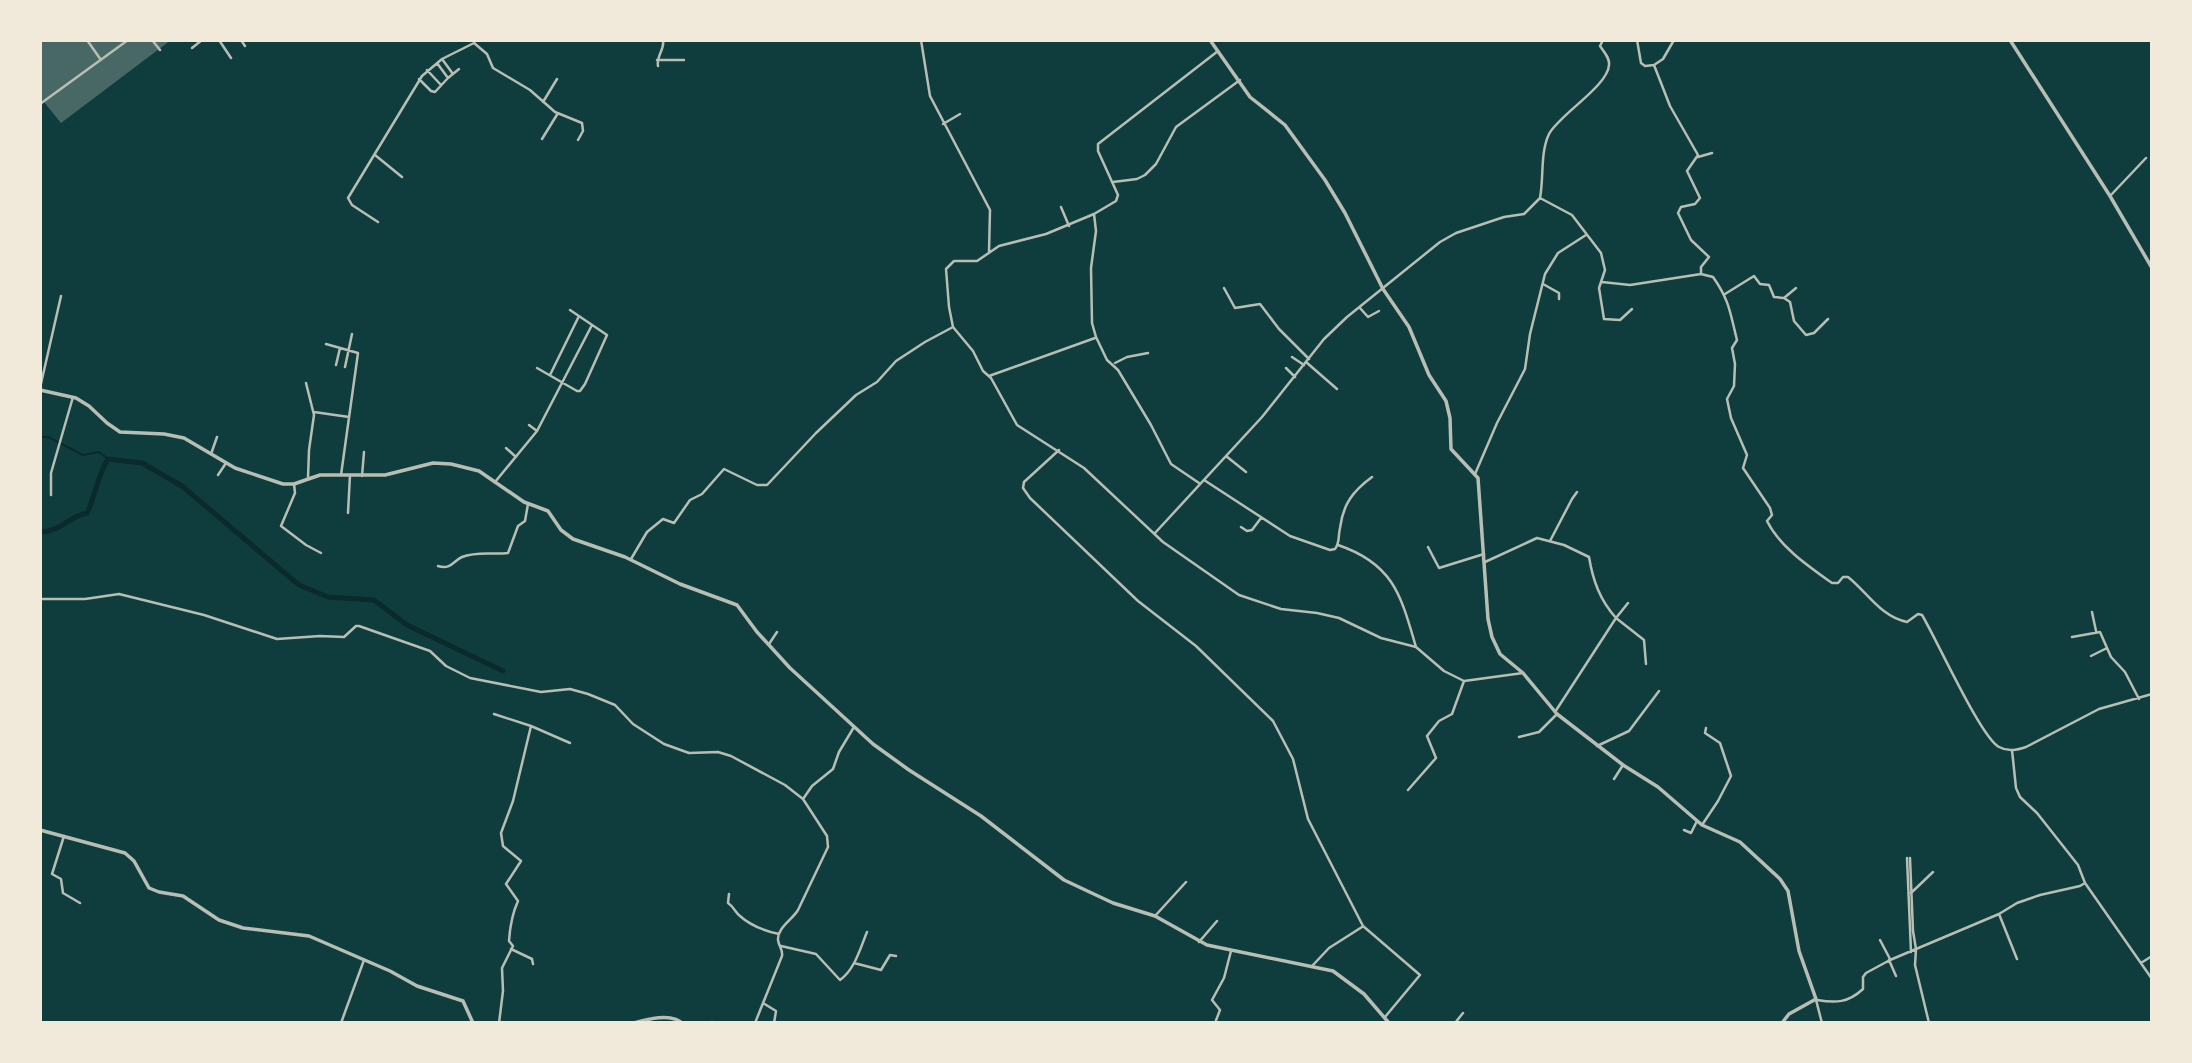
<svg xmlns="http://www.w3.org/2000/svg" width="2192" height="1063" font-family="Rubik,sans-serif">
<rect width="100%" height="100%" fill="#0f3d3e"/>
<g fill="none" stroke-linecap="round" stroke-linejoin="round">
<path stroke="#0a2a2b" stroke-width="2" d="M 40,437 L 48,437 L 83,455 L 99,452 L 108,459"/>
<path stroke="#0a2a2b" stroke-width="5" d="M 40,532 C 61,532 69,516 87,513 C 96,495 97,476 108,459 L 142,463 L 182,486 L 299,585 L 328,597 L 374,600 L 407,625 L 503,671"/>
</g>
<path fill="#486865" d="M 40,40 L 171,40 L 61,123 L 40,97 Z"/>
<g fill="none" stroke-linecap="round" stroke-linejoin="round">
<path stroke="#b8beb3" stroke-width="2.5" d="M 87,40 L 101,60
M 152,40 L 160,50
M 219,40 L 231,58
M 241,40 L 245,46
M 921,40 L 930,96 L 990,210 L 989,252
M 1011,40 L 1018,40
M 1637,40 L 1641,63 L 1645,66 L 1654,65 L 1670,106 L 1698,155 L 1687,171 L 1700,198 L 1695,204 L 1681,207 L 1678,213 L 1691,240 L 1709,257 L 1701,267 L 1701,274 L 1713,277 C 1730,301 1730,313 1737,340 L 1732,348 L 1735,364 L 1734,386 L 1727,399 L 1731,418 L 1747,455 L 1743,468 L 1770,508 L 1772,515 L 1767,521 C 1780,547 1808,566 1832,583 L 1838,583 L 1843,577 L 1848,577 C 1867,592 1881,617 1907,622 L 1918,614 L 1922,615 C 1936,638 1981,738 1999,747 C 2008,752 2017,750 2026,747 L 2099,709 L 2152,694
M 474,43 L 487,54 L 493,68 L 530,90 L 555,112 L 582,123 L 583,131 L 578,140
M 192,48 L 202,40
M 442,59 L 453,74
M 657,60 L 684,60
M 1654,65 L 1663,59 L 1674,40
M 658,66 C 656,56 665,49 663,40
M 427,70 L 441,85
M 448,78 L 459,69
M 419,79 L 431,91 L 435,92 L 448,78 L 437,63
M 543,102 L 557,79
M 40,104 L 128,40
M 943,124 L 960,114
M 542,139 L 558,113
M 375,155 L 402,177
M 1698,157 L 1712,153
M 1113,182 L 1137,179 L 1145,175 L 1156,164 L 1176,127 L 1240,80
M 2110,196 L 2146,158
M 1540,198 C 1544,177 1540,153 1549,134 C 1559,115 1608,86 1609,65 C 1610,58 1604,52 1600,46 L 1603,40
M 1061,207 L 1069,226
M 378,222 L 352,205 L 348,198 L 422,76 L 442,59 L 474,43 L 475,40
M 1602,282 L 1630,285 L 1701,274
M 1543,284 L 1559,293 L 1559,299
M 1224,288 L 1235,308 L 1260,304 L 1279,329 L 1309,359
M 1725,294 L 1754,276 L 1760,284 L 1769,285 L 1774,297 L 1784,298 L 1790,302 L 1794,321 L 1806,335 L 1814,333 L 1828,319
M 1784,298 L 1796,288
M 1360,308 L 1368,317 L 1379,311
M 953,327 L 973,351 L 983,371 L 991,378 L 1017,425 L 1084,468 L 1163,542 L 1239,595 L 1281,609 L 1317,613 L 1339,618 L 1381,638 L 1416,647 L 1444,671 L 1464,681 L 1523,673
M 326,344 L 358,353 L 341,475
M 1292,357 L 1304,365
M 1306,362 L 1337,389
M 1115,363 L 1127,357 L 1148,353
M 336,365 L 340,348
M 345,367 L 352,334
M 537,368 L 577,391 L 580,391 L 585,384 L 607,335 L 570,310
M 1286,368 L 1295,377
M 550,375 L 579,316
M 989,376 L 1095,338
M 306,383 L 314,415 L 309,450 L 308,478
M 40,388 L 61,296
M 314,412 L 349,417
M 529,425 L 537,431
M 506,448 L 516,457
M 1059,450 L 1024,482 L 1023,488 L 1030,498 L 1138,601 L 1196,646 L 1273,721 L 1293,759 L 1308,819 L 1363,926 L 1420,975 L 1385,1017
M 211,454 L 217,437
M 1226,456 L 1246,472
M 1475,474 L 1497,423 L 1525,369 L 1530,334 L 1545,274 L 1558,253 L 1586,235
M 218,475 L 226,463
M 362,476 L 364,452
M 1204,480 L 1290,536 L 1330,550 L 1335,549 C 1340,543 1338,536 1340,528 C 1343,504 1353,491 1372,477
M 495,482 L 537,431 L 592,325
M 1199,483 L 1171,464 L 1151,425 L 1118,370 L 1107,360 L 1096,337 L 1092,323 L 1091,268 L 1096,231 L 1094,214 L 1116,201 L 1118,195 L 1098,151 L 1098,144 L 1218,51
M 294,484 L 295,493 L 281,526 L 306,545 L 321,553
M 51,495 L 51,473 L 73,397
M 348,513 L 350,475
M 1241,527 L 1247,531 L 1252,530 L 1261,518
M 1155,533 L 1262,417 L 1324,339 L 1347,317 L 1440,242 L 1456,233 L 1504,217 L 1524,214 L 1540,198 L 1572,215 L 1601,253 L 1605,270 L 1599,288 L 1604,319 L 1620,320 L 1632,309
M 1550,541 L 1572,499 L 1577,492
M 1338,545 C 1394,564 1401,596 1416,647
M 1428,547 L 1439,568 L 1484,554
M 631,559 L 647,532 L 663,519 L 674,523 L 690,500 L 702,494 L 724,469 L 757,485 L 767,485 L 816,433 L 856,395 L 877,382 L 896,361 L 925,342 L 953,327 L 949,307 L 946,269 L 954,261 L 977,261 L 999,246 L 1046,234 L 1094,214
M 1485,562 L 1537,538 L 1564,545 L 1589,557 C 1593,581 1600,600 1616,618 L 1555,712
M 438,566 C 451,570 453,561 462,557 C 477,551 493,555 508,553 L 518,526 L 525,521 L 528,504
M 40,599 L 85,599 L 119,594 L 204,615 L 277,639 L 320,636 L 344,637 L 356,626 L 359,626 L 430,651 L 446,666 L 470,678 L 541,692 L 570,689 L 588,694 L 615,705 L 633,724 L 664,744 L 689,753 L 718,752 L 731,756 L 785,785 L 803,799
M 1628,603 L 1616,618 L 1644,640 L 1646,664
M 2092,612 L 2096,631
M 2072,637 L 2100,632 L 2111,657 L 2125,672 L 2139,699
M 769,644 L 777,632
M 2091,656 L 2107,648
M 494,714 L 531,726
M 1519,737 L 1539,732 L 1556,715
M 1597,746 L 1629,731 L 1659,691
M 1614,779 L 1623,765
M 1408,790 L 1436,758 L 1427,736 L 1439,721 L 1452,714 L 1464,681
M 1702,825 L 1718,801 L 1731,776 L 1720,743 L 1705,733 L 1706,728
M 1684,830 L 1691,833 L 1697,821
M 64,836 L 52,874 L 61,879 L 63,893 L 80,903
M 1907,858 L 1911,952
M 1910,858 L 1913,931 L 1916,949 L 1915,965 L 1929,1023
M 2085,883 L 2152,979
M 1911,893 L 1933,872
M 729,894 L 728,903 C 734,907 735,912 740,916 C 751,926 765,931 779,934
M 1999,914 L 2017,959
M 1155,916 L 1186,882
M 1880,940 L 1890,959
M 1199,942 L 1217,921
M 781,946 L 816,954 L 840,980 C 855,969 860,949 867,932
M 511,949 L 532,959 L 533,964
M 1889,960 L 1896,976
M 854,963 L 881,970 L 890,955 L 896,956
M 2141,963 L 2152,956
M 1313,965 L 1329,948 L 1362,927
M 1816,1000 L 1822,1023
M 1817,1000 C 1836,1003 1848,1003 1863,989 L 1863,977 L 1866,973 L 1890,960 L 1999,914 L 2017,903 L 2040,895 L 2080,886 L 2085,883 L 2078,865 L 2037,813 L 2020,797 L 2016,788 L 2012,750
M 763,1003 L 776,1011 L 774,1023
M 341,1023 L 364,960
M 499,1023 L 503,991 L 502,968 L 513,946 L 509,941 C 510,926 512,914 518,901 L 506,884 L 521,861 L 503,846 L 501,833 L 513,801 L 531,726 L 570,743
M 712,1023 L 712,1022
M 755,1023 L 782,956 C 783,949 779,947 778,940 C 777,928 792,920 798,910 L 828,847 L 827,836 L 803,799 L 812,786 L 833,769 L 839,752 L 854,727
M 1215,1023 L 1220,1010 L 1212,1000 L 1224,978 L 1231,951
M 1455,1023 L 1463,1013"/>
<path stroke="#b8beb3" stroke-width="3.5" d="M 1210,40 L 1250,97 L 1285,125 L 1325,180 L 1345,213 L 1383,289 L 1409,327 L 1429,375 L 1446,401 L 1450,418 L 1451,449 L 1478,478 L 1488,619 L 1492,637 L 1500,654 L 1523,673 L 1557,714 L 1623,765 L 1658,787 L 1702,825 L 1740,842 L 1780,879 L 1788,891 L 1799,951 L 1816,999 L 1789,1014 L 1782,1023
M 2010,40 L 2110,196 L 2152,268
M 40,390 L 76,398 L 89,406 L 107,423 L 120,432 L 164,434 L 184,438 L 235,468 L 283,484 L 294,484 L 320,475 L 385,475 L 433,463 L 451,464 L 479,471 L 524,502 L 548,511 L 561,530 L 573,539 L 625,557 L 680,584 L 737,605 L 757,632 L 790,668 L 873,744 L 909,770 L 981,816 L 1064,880 L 1113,903 L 1155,916 L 1207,945 L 1333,971 L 1364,994 L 1389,1023
M 40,830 L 125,853 L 134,861 L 149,888 L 159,892 L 183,896 L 219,920 L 243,928 L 309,936 L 390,971 L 417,986 L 463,1001 L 473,1023
M 634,1023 C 648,1019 670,1013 682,1023"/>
</g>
<rect width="2192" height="1063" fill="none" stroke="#f1e9da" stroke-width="84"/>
</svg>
